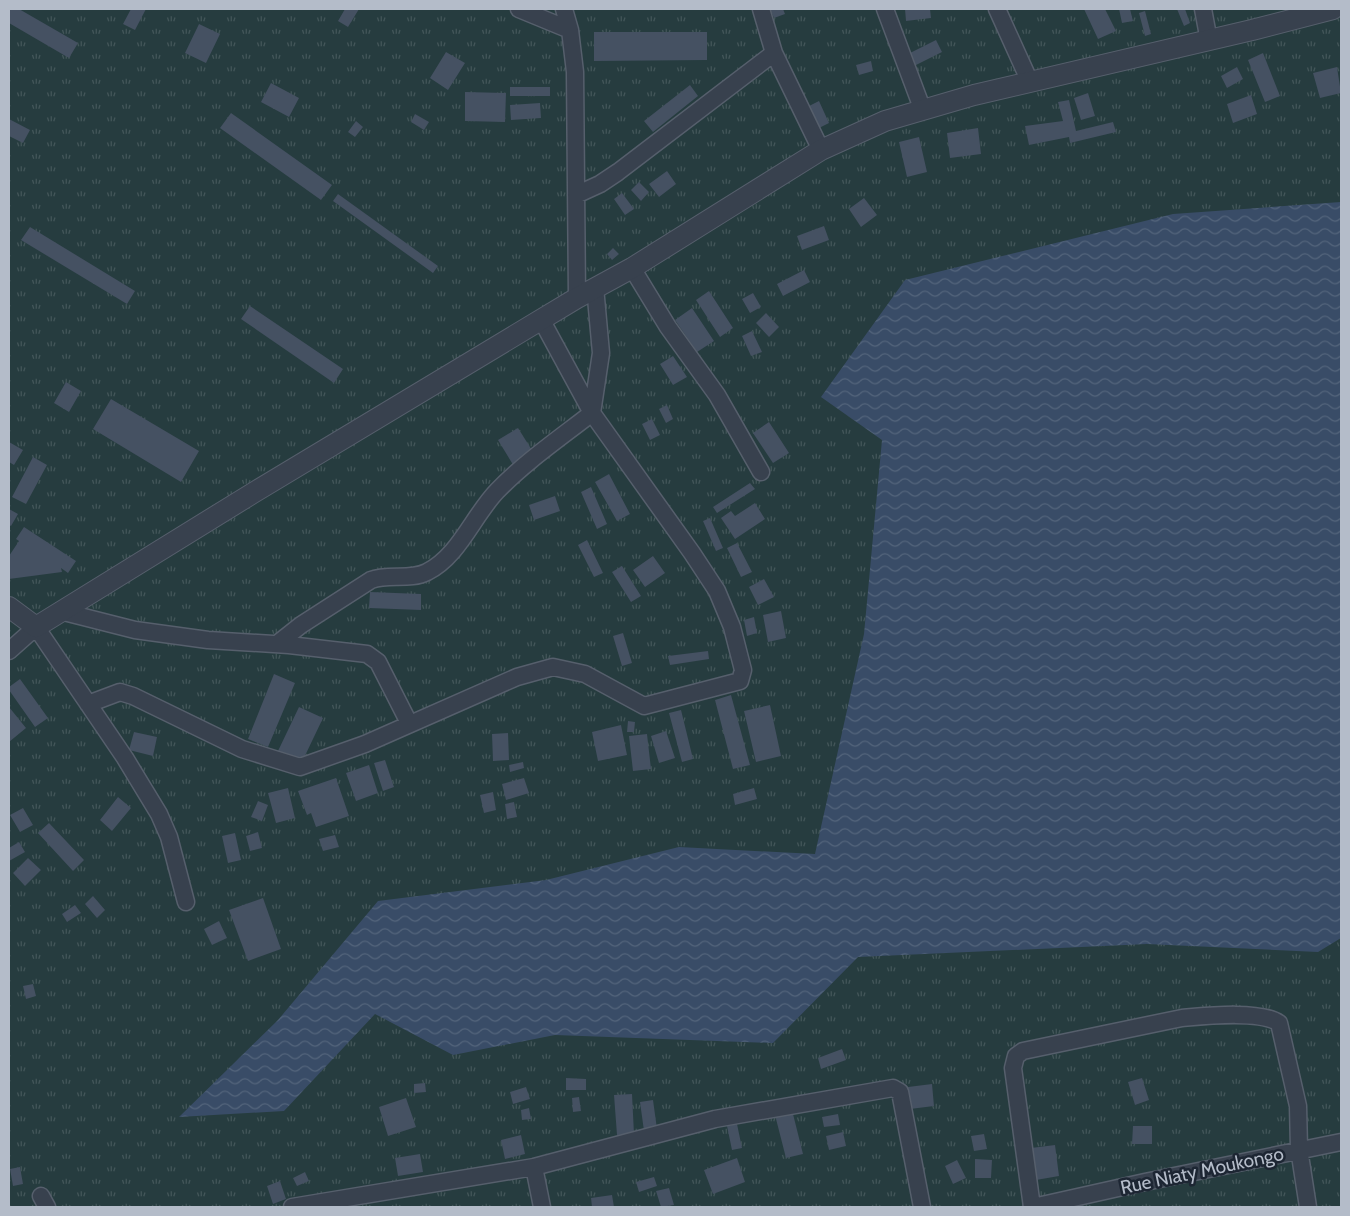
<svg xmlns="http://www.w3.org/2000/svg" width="1350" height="1216" font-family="Cabin,sans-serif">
<defs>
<pattern id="grass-tufts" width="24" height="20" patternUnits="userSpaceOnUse" patternTransform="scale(1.25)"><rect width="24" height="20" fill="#263c3f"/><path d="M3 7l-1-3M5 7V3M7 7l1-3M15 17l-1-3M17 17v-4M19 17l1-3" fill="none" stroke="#435659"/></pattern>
<pattern id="water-waves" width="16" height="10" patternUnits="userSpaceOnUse" patternTransform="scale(1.25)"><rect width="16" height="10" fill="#394c67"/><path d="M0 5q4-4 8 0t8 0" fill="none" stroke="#53647b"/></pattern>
</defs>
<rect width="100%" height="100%" fill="#242f3e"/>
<path fill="url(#grass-tufts)" d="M 9,9 L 1341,9 L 1341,1207 L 9,1207 Z"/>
<path fill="url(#water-waves)" d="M 1341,202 L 1341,938 L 1318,952 L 1147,944 L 858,957 L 773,1043 L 555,1035 L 453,1055 L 375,1014 L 284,1111 L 179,1117 L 278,1020 L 378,901 L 546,880 L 679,847 L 815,854 L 864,634 L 882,440 L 821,397 L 905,280 L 1173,214 Z"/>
<path fill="#455162" d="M 9,9 L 19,9 L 78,43 L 69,58 L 9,23 Z
M 131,9 L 146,9 L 135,30 L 123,24 Z
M 345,9 L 359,9 L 348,27 L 338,21 Z
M 770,9 L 783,9 L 785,14 L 774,18 Z
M 905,9 L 930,9 L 931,18 L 906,21 Z
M 1084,9 L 1105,9 L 1116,31 L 1098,39 Z
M 1119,9 L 1130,9 L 1133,21 L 1122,23 Z
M 1177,9 L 1185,9 L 1190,23 L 1184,26 Z
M 1145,11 L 1151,34 L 1145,36 L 1139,13 Z
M 199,24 L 220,34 L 206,63 L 185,53 Z
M 594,32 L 707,32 L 707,60 L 594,61 Z
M 936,40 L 942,52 L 914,66 L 908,54 Z
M 446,52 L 465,63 L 448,90 L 430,78 Z
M 1263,53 L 1280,96 L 1265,102 L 1248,60 Z
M 871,61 L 873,71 L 859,75 L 856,65 Z
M 1237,67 L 1243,79 L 1227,88 L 1221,76 Z
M 1337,67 L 1341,93 L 1320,98 L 1313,73 Z
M 271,83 L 299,98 L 289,117 L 261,102 Z
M 690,85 L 698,96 L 653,132 L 644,121 Z
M 510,87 L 550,87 L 550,96 L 510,96 Z
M 465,92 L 506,93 L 505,122 L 465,121 Z
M 1088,93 L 1095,116 L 1081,120 L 1074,98 Z
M 1251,95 L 1257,114 L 1233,123 L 1227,104 Z
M 1069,100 L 1076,131 L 1113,122 L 1116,132 L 1070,143 L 1069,137 L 1029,145 L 1025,126 L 1063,121 L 1058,102 Z
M 819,101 L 829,123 L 819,128 L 809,106 Z
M 540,103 L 541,118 L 511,120 L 510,105 Z
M 231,113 L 332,185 L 321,200 L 220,128 Z
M 415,114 L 429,122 L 424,130 L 411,122 Z
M 9,119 L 30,130 L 23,143 L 9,136 Z
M 356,121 L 363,127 L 355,137 L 348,132 Z
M 978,128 L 981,154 L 950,158 L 947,133 Z
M 919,137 L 927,172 L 907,177 L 899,142 Z
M 667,171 L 676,184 L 659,197 L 649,184 Z
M 639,182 L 649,192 L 641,201 L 631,190 Z
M 622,193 L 634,209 L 625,215 L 614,199 Z
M 338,194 L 438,266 L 433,273 L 333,201 Z
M 864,198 L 877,215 L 861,227 L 849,209 Z
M 824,226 L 829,240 L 802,250 L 797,236 Z
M 30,227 L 135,291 L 127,304 L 21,240 Z
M 613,248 L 619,254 L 612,260 L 607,254 Z
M 804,270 L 810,282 L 783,296 L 777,284 Z
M 709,291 L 733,328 L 720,337 L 696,300 Z
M 753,293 L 761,307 L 750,313 L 742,299 Z
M 250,306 L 343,369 L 334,383 L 241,319 Z
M 692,308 L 714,341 L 697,352 L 675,320 Z
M 766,313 L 779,327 L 769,337 L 756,323 Z
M 752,331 L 762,352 L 751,356 L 742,336 Z
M 673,356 L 687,377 L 673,385 L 660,364 Z
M 66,382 L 81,391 L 69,412 L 54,403 Z
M 111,399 L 199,451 L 181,482 L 93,429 Z
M 667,405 L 673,419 L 666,423 L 659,409 Z
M 652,419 L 660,435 L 650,440 L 642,424 Z
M 769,422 L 789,453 L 773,463 L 753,433 Z
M 518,428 L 535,455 L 515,468 L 498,440 Z
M 9,442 L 23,450 L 14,465 L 9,462 Z
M 33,457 L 47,465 L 26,504 L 12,497 Z
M 609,474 L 630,514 L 617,521 L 595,482 Z
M 750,483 L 755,489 L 717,513 L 713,507 Z
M 591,487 L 607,524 L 597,529 L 581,492 Z
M 555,496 L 560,511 L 534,520 L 529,505 Z
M 755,503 L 765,519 L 735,539 L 721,518 L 731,511 L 735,516 Z
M 9,509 L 18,514 L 11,526 L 9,525 Z
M 710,518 L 723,548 L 716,551 L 703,521 Z
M 24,527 L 76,561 L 68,573 L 61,568 L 62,572 L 9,579 L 9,556 L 19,541 L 16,539 Z
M 587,540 L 603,573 L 594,577 L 578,545 Z
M 737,543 L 752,572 L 741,577 L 727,548 Z
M 653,556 L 665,573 L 645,587 L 633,570 Z
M 622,566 L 641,596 L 631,602 L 612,572 Z
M 764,579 L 774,597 L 758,605 L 749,587 Z
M 370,592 L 421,594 L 421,610 L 369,608 Z
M 781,611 L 786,638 L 768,642 L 763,615 Z
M 754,617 L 757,633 L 747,636 L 744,620 Z
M 623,633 L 632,663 L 622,666 L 613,636 Z
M 708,651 L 709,659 L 670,665 L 668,656 Z
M 274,674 L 295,683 L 268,747 L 248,739 Z
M 20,679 L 48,718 L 35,727 L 9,690 L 9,687 Z
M 731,695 L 750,765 L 733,769 L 715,700 Z
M 770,705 L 781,756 L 756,762 L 744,711 Z
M 9,707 L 26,728 L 9,742 Z
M 299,707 L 323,718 L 302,762 L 278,751 Z
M 681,710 L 693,759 L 682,762 L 669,713 Z
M 628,721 L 635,722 L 634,732 L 627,732 Z
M 621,725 L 627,755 L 598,761 L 592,732 Z
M 666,731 L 675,758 L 659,763 L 651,736 Z
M 134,732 L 157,737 L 153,756 L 129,750 Z
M 508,733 L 509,760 L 493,761 L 492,734 Z
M 647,734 L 651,769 L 633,771 L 629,736 Z
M 385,760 L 394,787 L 383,791 L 374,763 Z
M 523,762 L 524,768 L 510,772 L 509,765 Z
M 369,765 L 378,793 L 356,801 L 346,773 Z
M 336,778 L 349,816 L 316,827 L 311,813 L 307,815 L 298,791 Z
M 524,778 L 529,793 L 506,800 L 502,784 Z
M 288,788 L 295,818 L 276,823 L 268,793 Z
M 754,788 L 757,799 L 735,805 L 733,794 Z
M 493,792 L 496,810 L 484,813 L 480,795 Z
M 118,797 L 131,808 L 112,831 L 100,820 Z
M 258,801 L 268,805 L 262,821 L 251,817 Z
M 514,802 L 517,817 L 507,819 L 505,804 Z
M 23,808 L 33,825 L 20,832 L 10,815 Z
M 49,823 L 84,860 L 73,871 L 38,833 Z
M 258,832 L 262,848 L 250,851 L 246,836 Z
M 235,833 L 241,860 L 228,863 L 222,836 Z
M 335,835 L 339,847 L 323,851 L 319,839 Z
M 19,842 L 25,852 L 9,861 L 9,848 Z
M 28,858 L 41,870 L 25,886 L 13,873 Z
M 93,896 L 105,910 L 97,918 L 85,904 Z
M 263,898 L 281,949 L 248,961 L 229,910 Z
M 75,905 L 81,913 L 67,922 L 62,914 Z
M 219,921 L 227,938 L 212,945 L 204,929 Z
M 33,984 L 36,996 L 26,999 L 23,986 Z
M 842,1049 L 846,1060 L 821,1069 L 818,1058 Z
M 566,1078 L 586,1079 L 586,1090 L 566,1090 Z
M 1142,1078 L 1149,1100 L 1135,1105 L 1128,1082 Z
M 425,1083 L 426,1092 L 414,1093 L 414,1084 Z
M 932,1084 L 934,1106 L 910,1109 L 908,1087 Z
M 526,1087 L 530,1099 L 513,1104 L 510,1092 Z
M 632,1094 L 634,1134 L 617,1135 L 614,1095 Z
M 579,1097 L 581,1111 L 573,1112 L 572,1098 Z
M 406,1098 L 416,1127 L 388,1136 L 379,1107 Z
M 653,1100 L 657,1129 L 644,1131 L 640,1102 Z
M 529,1108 L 531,1119 L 522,1120 L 521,1110 Z
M 792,1110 L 803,1154 L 786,1158 L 775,1115 Z
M 838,1114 L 840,1125 L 824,1127 L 822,1117 Z
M 737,1124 L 742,1148 L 732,1150 L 727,1126 Z
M 1133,1126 L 1152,1126 L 1152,1144 L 1132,1144 Z
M 843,1132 L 846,1146 L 829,1150 L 826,1136 Z
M 984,1134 L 987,1149 L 974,1151 L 971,1136 Z
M 521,1135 L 525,1154 L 505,1159 L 501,1140 Z
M 1055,1145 L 1059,1176 L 1036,1180 L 1031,1148 Z
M 420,1154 L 423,1172 L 398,1176 L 395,1158 Z
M 737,1158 L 745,1182 L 713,1194 L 704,1170 Z
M 975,1159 L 992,1160 L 991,1178 L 975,1178 Z
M 957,1160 L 966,1178 L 953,1184 L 945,1166 Z
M 20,1167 L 23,1184 L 13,1186 L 10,1169 Z
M 305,1172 L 309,1181 L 297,1186 L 293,1178 Z
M 654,1177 L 657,1186 L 639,1192 L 636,1182 Z
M 280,1181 L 286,1199 L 273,1204 L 267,1186 Z
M 669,1188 L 674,1205 L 661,1207 L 656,1191 Z
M 612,1195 L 614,1207 L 592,1207 L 591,1198 Z"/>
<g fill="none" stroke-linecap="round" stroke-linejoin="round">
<defs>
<path id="minor" d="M 519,9 L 570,30
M 564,9 L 570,30 L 575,72 L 577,298
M 761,9 L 774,53 L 821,150
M 885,9 L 922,108
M 997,9 L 1030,82
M 1203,9 L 1209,41
M 576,195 L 600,184 L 618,172 L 774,53
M 632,268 L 668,327 L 717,395 L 761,472
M 60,611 L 135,630 L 208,640 L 289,645 L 367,654 L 378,662 L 409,723
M 277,644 L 301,625 L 371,580 C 388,573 410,581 427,572 C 459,556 473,516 497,491 C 525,462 560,438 592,413 L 601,353 L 595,287
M 9,651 L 36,627 L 125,758 L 159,814 L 169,837 L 186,902
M 88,704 L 120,692 L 133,696 L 242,749 L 300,767 L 365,744 L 517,677 L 553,667 L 585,674 L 644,706 L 740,681 L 743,670 L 732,627 L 717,591 L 692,553 L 592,413 L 542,321
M 534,1167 L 542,1207
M 41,1196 L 47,1207
M 292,1207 L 534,1167 L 715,1119 L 893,1088 L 900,1092 L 922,1207
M 1032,1207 L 1013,1068 L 1016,1056 L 1023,1051 L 1182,1018 C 1205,1016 1260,1010 1279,1023 L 1298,1106 L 1299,1149 L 1308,1207
M 1033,1207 L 1145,1182 L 1341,1142"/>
<path id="tertiary" d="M 9,607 L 36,627 L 253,493 L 577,298 L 632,268 L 821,150 L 885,121 L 974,95 L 1252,30 L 1333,9"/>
</defs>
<use href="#minor" stroke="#565f6c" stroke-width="19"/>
<use href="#tertiary" stroke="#565f6c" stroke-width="22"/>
<use href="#minor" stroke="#38414e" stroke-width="16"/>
<use href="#tertiary" stroke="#38414e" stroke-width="20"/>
</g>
<g text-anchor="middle" stroke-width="5" stroke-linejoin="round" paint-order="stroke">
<g font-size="19" fill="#b4bcc9" stroke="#1d2633">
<text transform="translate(1202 1170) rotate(-12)" y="7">Rue Niaty Moukongo</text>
</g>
</g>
<rect width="1350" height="1216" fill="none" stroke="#b4bcc9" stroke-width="20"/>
</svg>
